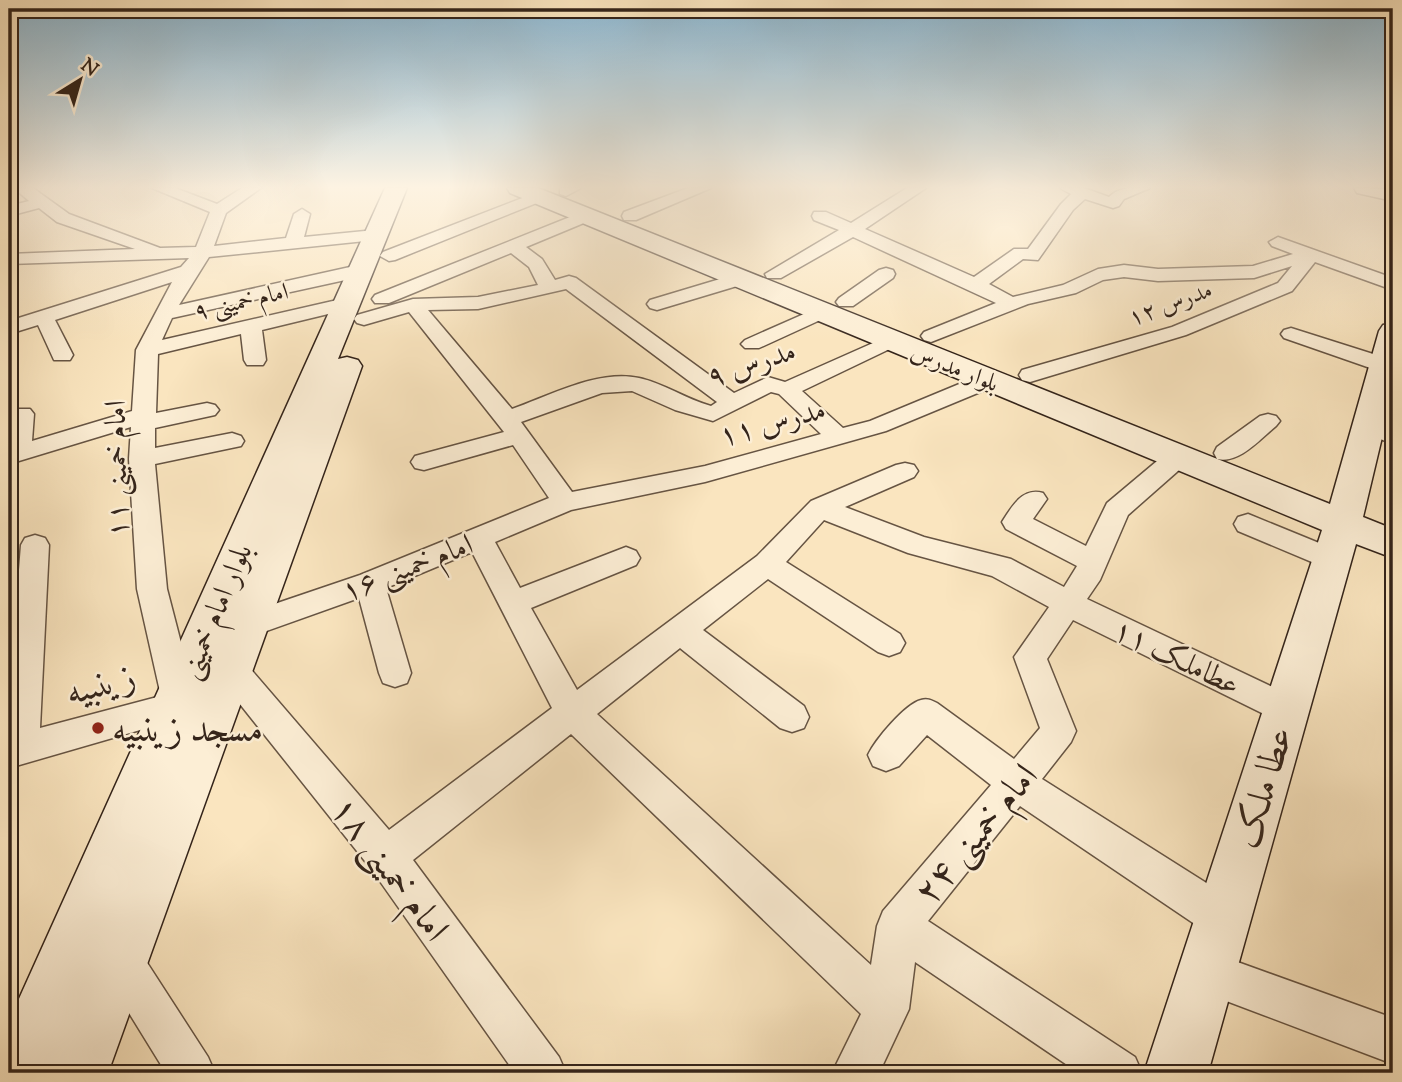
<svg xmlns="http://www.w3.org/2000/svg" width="1402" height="1082" font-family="'Sorts Mill Goudy',Amiri,serif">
<rect width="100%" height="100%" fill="#fae5bf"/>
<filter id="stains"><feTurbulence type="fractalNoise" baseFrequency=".00286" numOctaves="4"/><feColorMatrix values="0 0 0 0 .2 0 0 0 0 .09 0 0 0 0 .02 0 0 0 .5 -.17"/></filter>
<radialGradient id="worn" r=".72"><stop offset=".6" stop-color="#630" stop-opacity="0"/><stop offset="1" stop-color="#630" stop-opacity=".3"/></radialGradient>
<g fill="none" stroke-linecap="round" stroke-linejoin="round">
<defs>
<path id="street" d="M 14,188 L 33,188 L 69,214 L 160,248 L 196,247 L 210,212 L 152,188 L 175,188 L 217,204 L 242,188 L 261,188 L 226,213 L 214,246 L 286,238 L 294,214 L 302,209 L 310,214 L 304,237 L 375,230 L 384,235 L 375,240 L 209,257 L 179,305 L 359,265 L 368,271 L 359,277 L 172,318 L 162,340 L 346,298 L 353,300 L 356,304 L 353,308 L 262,330 L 266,360 L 263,365 L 247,365 L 244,360 L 241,334 L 158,354 L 156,413 L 207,403 L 215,405 L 219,410 L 215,415 L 155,428 L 155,448 L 232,433 L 241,436 L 244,441 L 241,446 L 155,464 L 167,589 L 195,697 L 185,717 L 9,768 L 9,694 L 21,545 L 25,538 L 35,535 L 45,538 L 49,545 L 40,728 L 161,696 L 137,589 L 129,459 L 131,427 L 9,464 C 8,448 5,423 14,409 L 30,409 L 34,414 L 32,441 L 132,411 L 136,350 L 172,282 L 55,320 L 73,355 L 70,360 L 54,360 L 38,325 L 9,334 L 9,321 L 181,267 L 189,258 L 9,264 L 9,254 L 135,249 L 57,222 L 39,208 L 9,216 L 9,206 L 29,201 Z
M 560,188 L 581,188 L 566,196 L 560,194 Z
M 688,188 L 711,188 L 636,220 L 624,220 L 622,216 L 624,212 Z
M 907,188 L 926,188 L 865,229 L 974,277 L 1014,249 L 1028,249 L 1061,204 L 1071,194 L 1060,188 L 1084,188 L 1109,197 C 1120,186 1136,188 1150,188 L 1124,199 L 1119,206 L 1113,208 L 1085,199 L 1073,210 L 1038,260 L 1023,259 L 989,284 L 1013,297 L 1063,285 L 1098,269 L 1124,265 L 1158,269 L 1253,266 L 1293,254 L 1272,246 L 1269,242 L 1278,237 L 1393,278 L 1393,290 L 1315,262 L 1292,291 L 1186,335 L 1030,382 L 1022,380 L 1019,375 L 1022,370 L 1172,327 L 1278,283 L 1292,266 L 1254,278 L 1158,281 L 1124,277 L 1103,280 L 1076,293 L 1028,304 L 931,342 L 924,340 L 921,336 L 924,332 L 996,303 L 853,237 L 781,278 L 767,278 L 765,274 L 839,230 L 814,220 L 812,216 L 814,212 L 826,212 L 851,223 Z
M 538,192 L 544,194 L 546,197 L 544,200 L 395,260 L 389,261 L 380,256 L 383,252 Z
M 585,211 L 591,212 L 593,216 L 591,220 L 526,247 L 542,259 L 555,280 L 569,276 L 576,278 L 734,393 L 768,377 L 785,382 L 891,335 L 898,337 L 902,341 L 898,345 L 802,391 L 843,428 L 870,421 L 981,375 L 997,375 L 1000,380 L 997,385 L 886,431 L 705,482 L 571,510 L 495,542 L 520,588 L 626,547 L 636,551 L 640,558 L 636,565 L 531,608 L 577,690 L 757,556 L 811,501 L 896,465 L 905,463 L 914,465 L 918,471 L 914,477 L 845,507 L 924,537 L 1011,559 L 1064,587 L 1077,566 L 1006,529 L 1002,522 C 1012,506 1023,487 1043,493 L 1047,499 L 1033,519 L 1086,546 L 1107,503 L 1169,451 L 1178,449 L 1187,451 L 1191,457 L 1187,463 L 1128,515 L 1100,580 L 1087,599 L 1298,699 L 1303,709 L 1298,719 L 1286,724 L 1274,719 L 1073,620 L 1047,659 L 1076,731 L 1071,742 L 1042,779 L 1238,903 L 1244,918 L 1238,933 L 1223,939 L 1208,933 L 1020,806 L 928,921 L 1135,1057 L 1142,1073 L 1079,1073 L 915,962 L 909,1009 L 879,1073 L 832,1073 L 861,1014 L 571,734 L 413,860 L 559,1057 L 566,1073 L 515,1073 L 372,870 L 220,679 L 215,669 L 220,659 L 231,655 L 242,659 L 389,830 L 552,708 L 472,552 L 386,588 L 411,673 L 407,683 L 395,687 L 383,683 L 379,673 L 359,598 L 247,638 L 236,635 L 232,626 L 236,617 L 360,575 L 549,498 L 513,445 L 424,470 L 415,468 L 411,462 L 415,456 L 504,432 L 409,312 L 364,325 L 357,323 L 354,319 L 357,315 L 413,299 L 478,297 L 538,285 L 529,267 L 511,253 L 389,303 L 375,303 L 372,299 L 375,295 ZM 566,289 L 717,402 L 711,406 C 686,399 663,383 639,378 C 598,369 549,396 512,409 L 428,310 L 478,309 ZM 632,391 L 675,410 L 713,421 L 771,392 L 779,394 L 821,434 L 705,466 L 572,492 L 521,422 L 602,393 ZM 824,520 L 908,553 L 992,576 L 1049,607 L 1014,657 L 1040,728 L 1014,759 L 937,703 C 931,700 927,698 921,700 C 905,704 875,740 868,755 L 873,766 L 886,771 L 899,766 L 927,735 L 991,785 L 883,911 L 877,926 L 871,965 L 597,714 L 680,648 L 780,728 L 792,732 L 804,728 L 809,717 L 804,706 L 703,630 L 768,579 L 878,652 L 889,656 L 900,652 L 905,643 L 900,634 L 786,562 Z
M 886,268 L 893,270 L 895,274 L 893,278 L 853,306 L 839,306 L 836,302 L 839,298 L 879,270 Z
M 740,273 L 749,279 L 747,283 L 657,310 L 650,308 L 647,304 L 650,300 Z
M 822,306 L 829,308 L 832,312 L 829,316 L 759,348 L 745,348 L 741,344 L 745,340 Z
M 1291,328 L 1392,360 L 1393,367 L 1384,372 L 1376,370 L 1284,338 L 1281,334 L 1284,330 Z
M 1268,414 L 1276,416 L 1280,421 L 1276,426 C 1260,439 1239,464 1217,459 L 1214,453 L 1217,447 L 1260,416 Z
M 1368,419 L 1393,427 L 1393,444 L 1360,431 L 1356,426 L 1360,421 Z
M 1248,514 L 1341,552 L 1345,559 L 1341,566 L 1331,570 L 1238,531 L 1234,524 L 1238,517 Z
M 120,938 L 135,944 L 208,1057 L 215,1073 L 166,1073 L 105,974 L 99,959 L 105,944 Z
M 1207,951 L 1393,1018 L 1393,1064 L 1192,988 L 1185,973 L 1192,958 Z"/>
<path id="secondary" d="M 385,188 L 407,188 L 338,359 L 347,357 L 358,360 L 362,366 L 108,1073 L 9,1073 L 9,1021 Z
M 507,188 L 538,188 L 1330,504 L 1379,331 L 1383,325 L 1393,323 L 1393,391 L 1363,517 L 1393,529 L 1393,558 L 1356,544 L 1208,1073 L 1144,1073 L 1322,530 L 510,193 Z
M 1354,188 L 1393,189 L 1393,201 L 1357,193 Z"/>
</defs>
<use href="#street" stroke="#665443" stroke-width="3"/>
<use href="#secondary" stroke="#34241a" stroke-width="3"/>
<use href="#street" fill="#fceed5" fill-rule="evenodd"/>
<use href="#secondary" fill="#fceed5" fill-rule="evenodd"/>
</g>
<linearGradient id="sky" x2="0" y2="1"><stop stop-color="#8bb8d4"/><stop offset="0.55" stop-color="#fdf3e2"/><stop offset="1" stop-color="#fdf3e2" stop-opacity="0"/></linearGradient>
<rect width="1402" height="340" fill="url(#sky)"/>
<circle fill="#8f2418" stroke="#fceed5" stroke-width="2.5" cx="98" cy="728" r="7"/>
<g text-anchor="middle" stroke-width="5" stroke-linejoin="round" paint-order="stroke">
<g font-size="24" fill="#34241a" stroke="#fceed5">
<text transform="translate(241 301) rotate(-13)" y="8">امام خمینی ۹</text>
<text transform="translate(1170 303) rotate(-20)" y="8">مدرس ۱۲</text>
<text transform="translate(955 367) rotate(22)" y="8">بلوار مدرس</text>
</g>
<g font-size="30" fill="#34241a" stroke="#fceed5">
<text transform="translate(751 363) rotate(-18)" y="10">مدرس ۹</text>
<text transform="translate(772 422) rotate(-15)" y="10">مدرس ۱۱</text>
<text transform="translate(116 469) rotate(-91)" y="10">امام خمینی ۱۱</text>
<text transform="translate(407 567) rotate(-21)" y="10">امام خمینی ۱۶</text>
<text transform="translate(215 611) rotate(-67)" y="10">بلوار امام خمینی</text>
<text transform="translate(1177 657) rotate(26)" y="10">عطاملک ۱۱</text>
</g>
<g font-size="37" fill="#34241a" stroke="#fceed5">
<text transform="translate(100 683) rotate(-15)" y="13">زینبیه</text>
<text transform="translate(1262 787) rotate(-73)" y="13">عطا ملک</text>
<text transform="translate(975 833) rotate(-50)" y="13">امام خمینی ۲۴</text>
<text transform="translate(391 868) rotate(53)" y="13">امام خمینی ۱۸</text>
</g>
<g font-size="37" fill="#34241a" stroke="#fceed5" text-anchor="start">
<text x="112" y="741">مسجد زینبیه</text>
</g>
</g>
<rect width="1402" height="1082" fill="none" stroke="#fae5bf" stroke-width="35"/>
<rect x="10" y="10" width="1381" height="1061" fill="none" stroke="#34241a" stroke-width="3.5"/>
<rect x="18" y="18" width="1367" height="1047" fill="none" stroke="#34241a" stroke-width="2"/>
<g transform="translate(80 80) rotate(37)" stroke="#fceed5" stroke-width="5" paint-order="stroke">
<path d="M0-5L12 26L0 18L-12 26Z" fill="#34241a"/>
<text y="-10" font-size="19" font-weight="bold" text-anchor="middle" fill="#34241a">N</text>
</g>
<rect width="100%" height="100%" filter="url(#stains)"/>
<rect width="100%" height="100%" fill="url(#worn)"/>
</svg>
